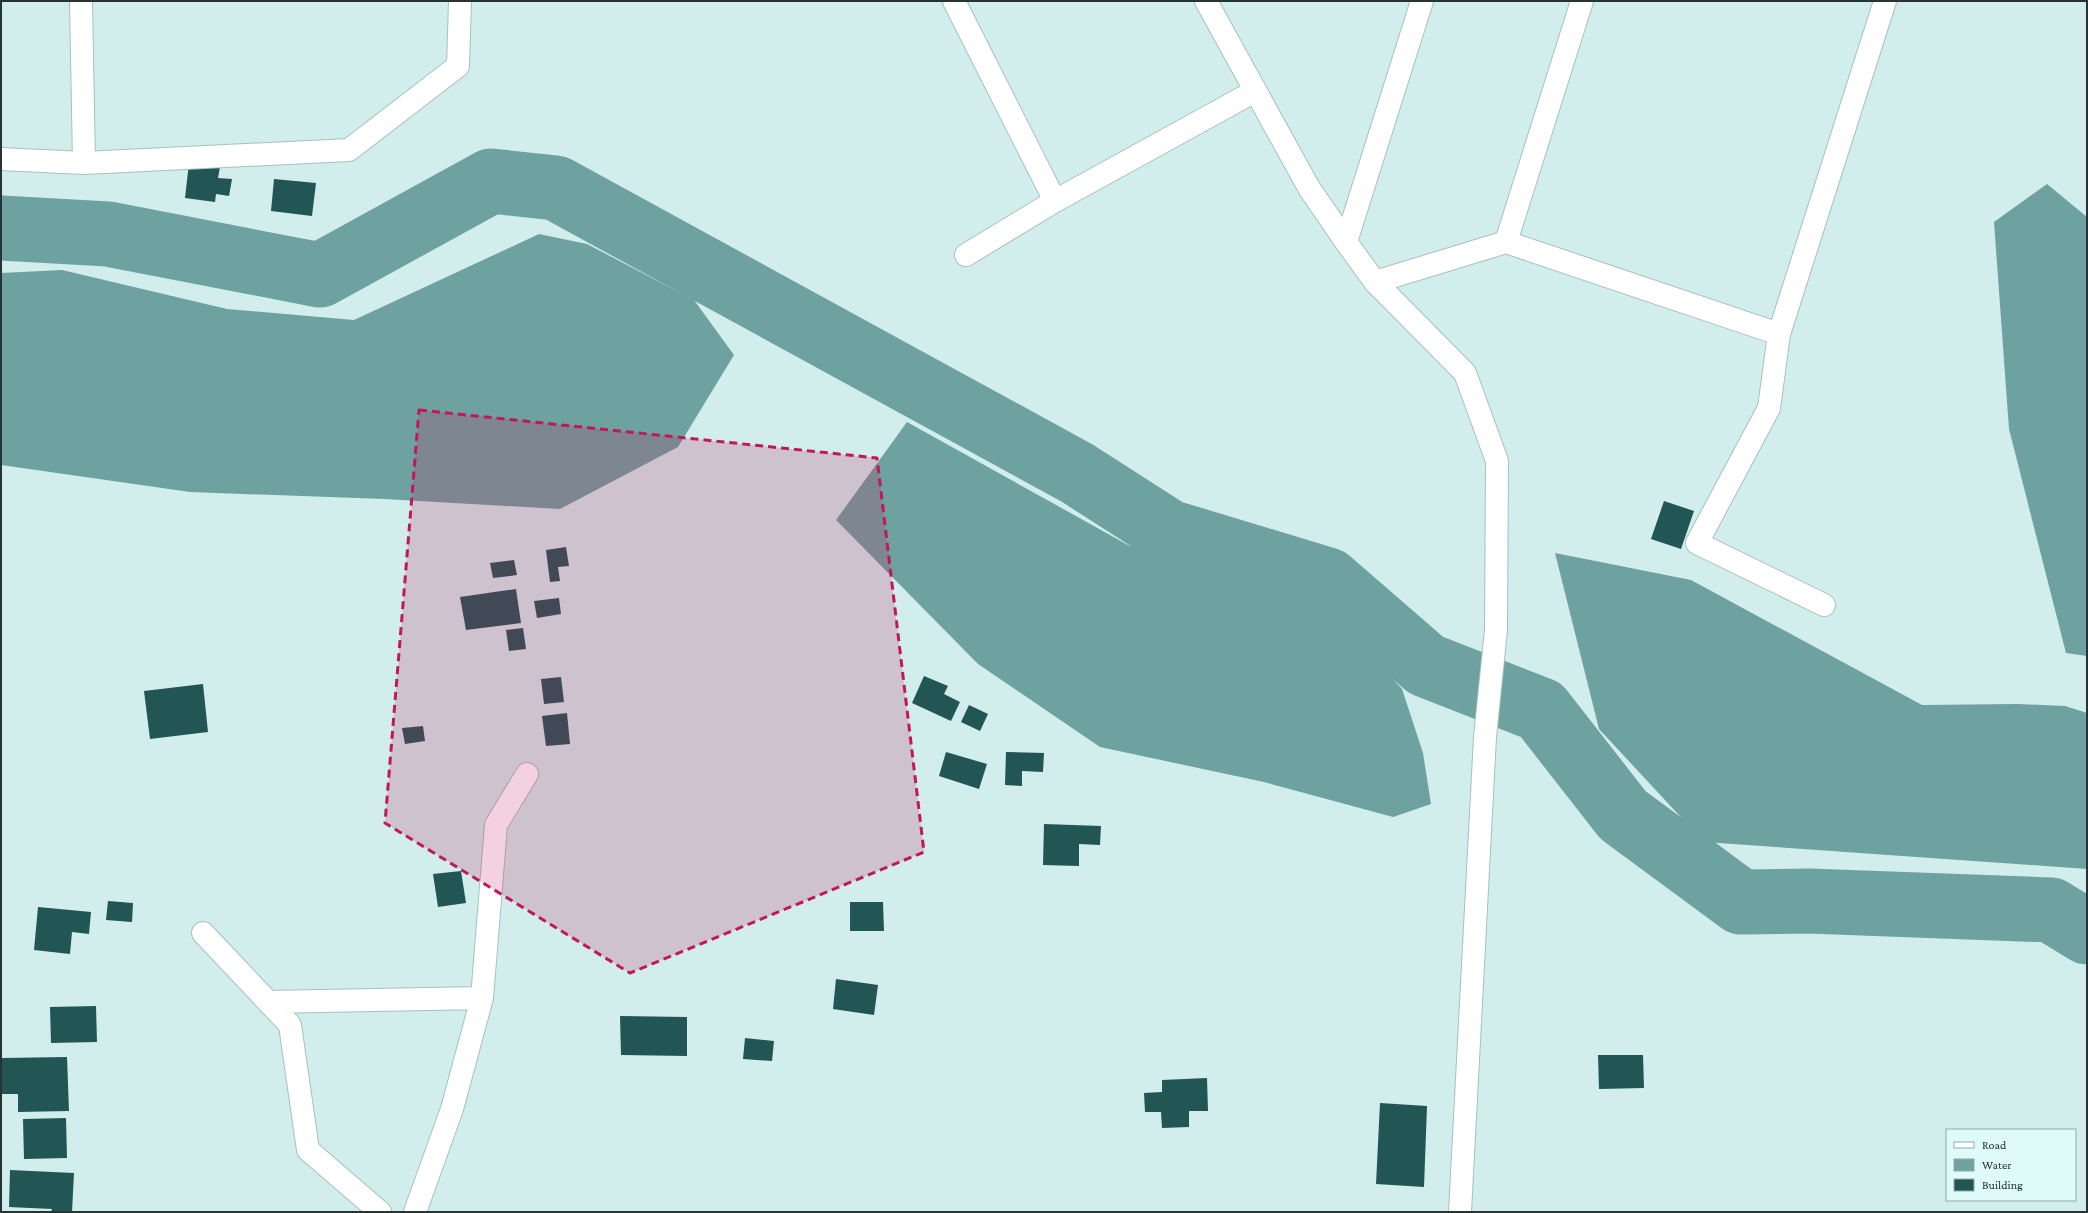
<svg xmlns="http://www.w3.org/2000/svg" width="2088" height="1213" font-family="'Crimson Pro',serif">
<rect width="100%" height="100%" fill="#d1edec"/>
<path fill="#6da2a0" d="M 2047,184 L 2087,217 L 2087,656 L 2066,653 L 2009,429 L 1994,222 Z
M 539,234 L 587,244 L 694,300 L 734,355 L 678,447 L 560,509 L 384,499 L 190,492 L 1,465 L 1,273 L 62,270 L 227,309 L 354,320 Z
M 907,422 L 1128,545 L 1329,610 L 1402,689 L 1423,753 L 1431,804 L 1393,817 L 1264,782 L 1100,747 L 978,664 L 836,520 Z
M 1555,553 L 1691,580 L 1922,705 L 2018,704 L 2065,706 L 2087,713 L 2087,869 L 1704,842 L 1599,729 Z"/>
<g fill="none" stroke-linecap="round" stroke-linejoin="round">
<path stroke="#6da2a0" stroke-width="65" d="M 1,228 L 108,234 L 320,275 L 491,181 L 556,188 L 1077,473 L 1169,532 L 1328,580 L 1426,665 L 1541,710 L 1623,815 L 1741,902 L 1809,901 L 2051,910 L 2087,932"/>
</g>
<path fill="#215655" d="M 189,163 L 220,167 L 218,178 L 232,179 L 229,196 L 216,194 L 215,202 L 185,198 Z
M 274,179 L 316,183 L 312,216 L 271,211 Z
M 1664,501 L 1694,511 L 1681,549 L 1651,539 Z
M 566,547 L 569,566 L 558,567 L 560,581 L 550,582 L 546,550 Z
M 514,560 L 517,575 L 493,578 L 490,563 Z
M 516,589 L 521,623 L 466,630 L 460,597 Z
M 559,598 L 561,614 L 537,618 L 534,601 Z
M 523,628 L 526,649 L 509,651 L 506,630 Z
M 924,676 L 948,686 L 944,694 L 960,702 L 951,721 L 912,703 Z
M 561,677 L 564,702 L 544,704 L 541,679 Z
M 203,684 L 208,732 L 150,739 L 144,691 Z
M 969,705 L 988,714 L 980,731 L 961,722 Z
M 567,713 L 570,744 L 546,746 L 542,716 Z
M 423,726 L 425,741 L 405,744 L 402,728 Z
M 946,752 L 987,764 L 979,789 L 939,776 Z
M 1006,752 L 1044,753 L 1043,772 L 1022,771 L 1022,786 L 1005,785 Z
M 1044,824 L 1101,826 L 1100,845 L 1079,844 L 1079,866 L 1043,865 Z
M 461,871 L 466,903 L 438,907 L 433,874 Z
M 108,901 L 133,903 L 132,922 L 106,920 Z
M 850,902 L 883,902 L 884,931 L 850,931 Z
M 38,907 L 91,912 L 89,934 L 72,932 L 70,954 L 34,950 Z
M 836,979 L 878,985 L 874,1015 L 833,1009 Z
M 96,1006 L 97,1042 L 51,1043 L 50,1007 Z
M 620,1016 L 687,1017 L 687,1056 L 621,1055 Z
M 745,1038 L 774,1041 L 772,1061 L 743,1059 Z
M 1598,1055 L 1643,1055 L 1644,1088 L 1599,1089 Z
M 67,1057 L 69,1111 L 18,1112 L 18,1094 L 1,1094 L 1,1058 Z
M 1207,1078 L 1208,1111 L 1189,1111 L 1189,1127 L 1162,1128 L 1161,1112 L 1145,1112 L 1144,1093 L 1162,1092 L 1162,1080 Z
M 1380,1103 L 1427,1106 L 1424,1187 L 1376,1184 Z
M 66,1118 L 67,1158 L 24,1159 L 23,1119 Z
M 10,1170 L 74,1173 L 72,1212 L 51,1212 L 52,1209 L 9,1207 Z"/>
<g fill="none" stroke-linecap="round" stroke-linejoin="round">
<defs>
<path id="minor" d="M 81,1 L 84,163
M 954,1 L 1055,201
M 1206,1 L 1309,188 L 1346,242 L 1375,282 L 1465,373 L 1497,461 L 1496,630 L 1485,737 L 1460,1212
M 1,159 L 84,163 L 349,150 L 458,66 L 460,1
M 1346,242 L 1422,1
M 1506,242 L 1582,1
M 966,255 L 1055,201 L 1255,91
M 1375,282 L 1506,242 L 1779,334
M 1824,605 L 1697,543 L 1769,408 L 1779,334 L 1885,1
M 203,933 L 290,1025 L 308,1150 L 380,1212
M 268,1002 L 482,998
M 415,1212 L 452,1109 L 482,998 L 496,825 L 527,774"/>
</defs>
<use href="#minor" stroke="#a6c1c0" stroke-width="24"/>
<use href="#minor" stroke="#fff" stroke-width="22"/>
</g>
<path fill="#c2185b" fill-opacity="0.2" stroke="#c2185b" stroke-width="3" stroke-dasharray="8 5" stroke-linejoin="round" d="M 419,410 L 877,458 L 924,852 L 630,973 L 385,823 Z"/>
<rect width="2088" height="1213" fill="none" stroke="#283333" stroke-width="4"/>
<rect x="1946" y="1129" width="130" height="72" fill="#defbf9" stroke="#95abaa"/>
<rect x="1954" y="1142" width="20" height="6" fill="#ffffff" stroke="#95abaa"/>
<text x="1982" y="1149" font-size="12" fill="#283333">Road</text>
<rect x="1954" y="1159" width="20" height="12" fill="#6da2a0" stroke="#95abaa"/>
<text x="1982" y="1169" font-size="12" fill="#283333">Water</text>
<rect x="1954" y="1179" width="20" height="12" fill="#215655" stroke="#95abaa"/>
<text x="1982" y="1189" font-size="12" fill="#283333">Building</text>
</svg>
